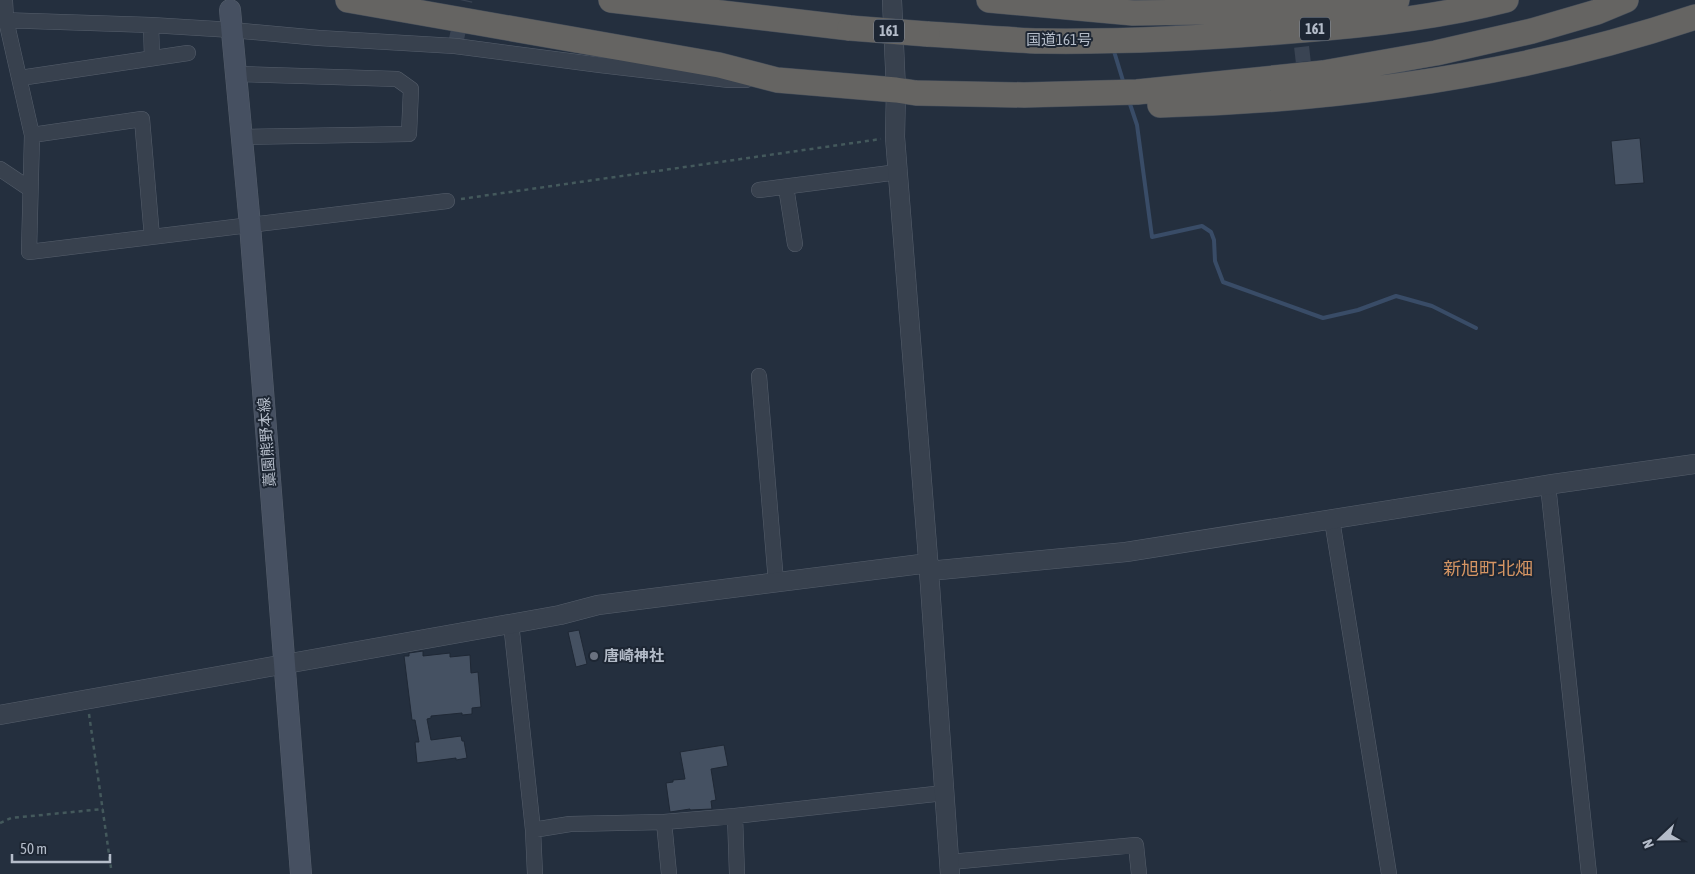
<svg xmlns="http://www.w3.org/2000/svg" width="1695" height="874" font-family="'Asap Condensed','Noto Sans JP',sans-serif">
<rect width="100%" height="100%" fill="#242f3e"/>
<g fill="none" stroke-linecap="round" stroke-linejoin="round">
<path stroke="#394c67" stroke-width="4" d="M 1113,48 L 1124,84
M 1129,101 L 1137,125 L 1152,237 L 1202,226 L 1211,232 L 1214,240 L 1215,261 L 1223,282 L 1323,318 L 1358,310 L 1396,296 L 1432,306 L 1476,328"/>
</g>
<path fill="#455162" stroke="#1f2835" d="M 1640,138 L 1644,183 L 1615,185 L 1611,141 Z
M 579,630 L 587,664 L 576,667 L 568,632 Z
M 423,651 L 423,656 L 450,653 L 450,657 L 470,655 L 471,673 L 478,672 L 481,707 L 472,708 L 472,714 L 462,715 L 462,713 L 431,716 L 431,718 L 427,719 L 431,740 L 461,736 L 462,741 L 464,741 L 467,758 L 456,760 L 456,758 L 417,763 L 415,742 L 419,742 L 415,720 L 412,720 L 404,656 L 409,656 L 409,653 Z
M 724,745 L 728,766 L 711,769 L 716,800 L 711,801 L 712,809 L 690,810 L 690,809 L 670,812 L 666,783 L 673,782 L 673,780 L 685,779 L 680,752 Z"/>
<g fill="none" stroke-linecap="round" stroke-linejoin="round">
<path stroke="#3a4453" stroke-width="15" stroke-dasharray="15 8" stroke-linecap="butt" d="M 1299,24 L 1305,77
M 455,46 L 465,0"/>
<defs>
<path id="minor" d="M 5,1 L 6,20 L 32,135 L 29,252 L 447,201
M 0,20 L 151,25 L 232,30 L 319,38 L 455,46 L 600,65 L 729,80 L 746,80
M 151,25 L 152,58
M 236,74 L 397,79 L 411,89 L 409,134 L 242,137
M 20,78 L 188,53
M 32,135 L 142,119 L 152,237
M 0,169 L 30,189
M 786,187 L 795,244
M 759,190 L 898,172
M 759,376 L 776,582
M 1548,485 L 1589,874
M 1332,520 L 1389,874
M 511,623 L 533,830 L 535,874
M 735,816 L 737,874
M 664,822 L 669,874
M 533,830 L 570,824 L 664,822 L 735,816 L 944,793
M 950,862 L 1136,845 L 1139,874"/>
<path id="tertiary" d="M 892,0 L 896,90 L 895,137 L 929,571 L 950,874
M 929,571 L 1126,552 L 1553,484 L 1695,464
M 0,715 L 560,615 L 598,605 L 929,563"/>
<path id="secondary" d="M 230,10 L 250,225 L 301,874"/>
<path id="trunk" d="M 348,0 L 719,65 L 777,80 L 896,90 L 916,93 L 1024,95 L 1137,92 L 1323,73 L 1436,53 L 1532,31 L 1597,12 L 1626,0
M 611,0 L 850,28
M 989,0 L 1133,13 L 1270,11 L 1397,0
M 927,34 C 965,36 1003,40 1041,41 C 1124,42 1207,38 1290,31 C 1362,26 1436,18 1506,0
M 1160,105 C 1341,100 1523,75 1695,17"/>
</defs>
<use href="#minor" stroke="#565f6c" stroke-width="16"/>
<use href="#tertiary" stroke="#565f6c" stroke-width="20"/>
<use href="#secondary" stroke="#565f6c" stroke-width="22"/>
<use href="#trunk" stroke="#434c59" stroke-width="26"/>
<path stroke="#44595c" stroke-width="2.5" stroke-dasharray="4 4" stroke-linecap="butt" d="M 461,199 L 881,139
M 89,714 L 111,868
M 0,823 L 11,818 L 103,809"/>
<use href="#minor" stroke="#38414e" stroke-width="15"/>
<use href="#tertiary" stroke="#38414e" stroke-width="19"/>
<use href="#secondary" stroke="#465061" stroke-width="21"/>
<use href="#trunk" stroke="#656462" stroke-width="25"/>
<defs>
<path id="trunk-bridge" d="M 850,28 L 927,34"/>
</defs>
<use href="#trunk-bridge" stroke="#434c59" stroke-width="26" stroke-linecap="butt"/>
<use href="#trunk-bridge" stroke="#656462" stroke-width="25"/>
</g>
<circle fill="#6b7280" stroke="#1d2633" stroke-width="2" cx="594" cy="656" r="5"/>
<g text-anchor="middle" stroke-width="4" stroke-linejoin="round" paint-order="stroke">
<g fill="#1d2633" stroke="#878f9c" stroke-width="1">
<rect x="1300" y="17.5" width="30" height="23" rx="4"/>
<rect x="874" y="19.5" width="30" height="23" rx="4"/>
</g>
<g font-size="14" font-weight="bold" fill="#b4bcc9">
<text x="1315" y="34">161</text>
<text x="889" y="36">161</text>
</g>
<g font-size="15" fill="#b4bcc9" stroke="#1d2633">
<text x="1059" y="45">国道161号</text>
<text transform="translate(267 442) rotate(-94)" y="5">藁園熊野本線</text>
</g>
<g font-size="15" font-weight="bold" fill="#b4bcc9" stroke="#1d2633" text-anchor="start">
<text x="604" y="661">唐崎神社</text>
</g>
<g font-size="18" fill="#d59563" stroke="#1d2633">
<text x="1488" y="575">新旭町北畑</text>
</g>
</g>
<g transform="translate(1660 839) rotate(248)" stroke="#1d2633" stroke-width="4" paint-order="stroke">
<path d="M0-4L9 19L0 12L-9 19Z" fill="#b4bcc9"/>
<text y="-8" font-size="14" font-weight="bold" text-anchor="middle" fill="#b4bcc9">N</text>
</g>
<path d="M12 854v8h98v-8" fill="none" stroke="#b4bcc9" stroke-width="2.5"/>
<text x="20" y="854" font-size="15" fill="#b4bcc9" stroke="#1d2633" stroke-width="4" paint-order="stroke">50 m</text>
</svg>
